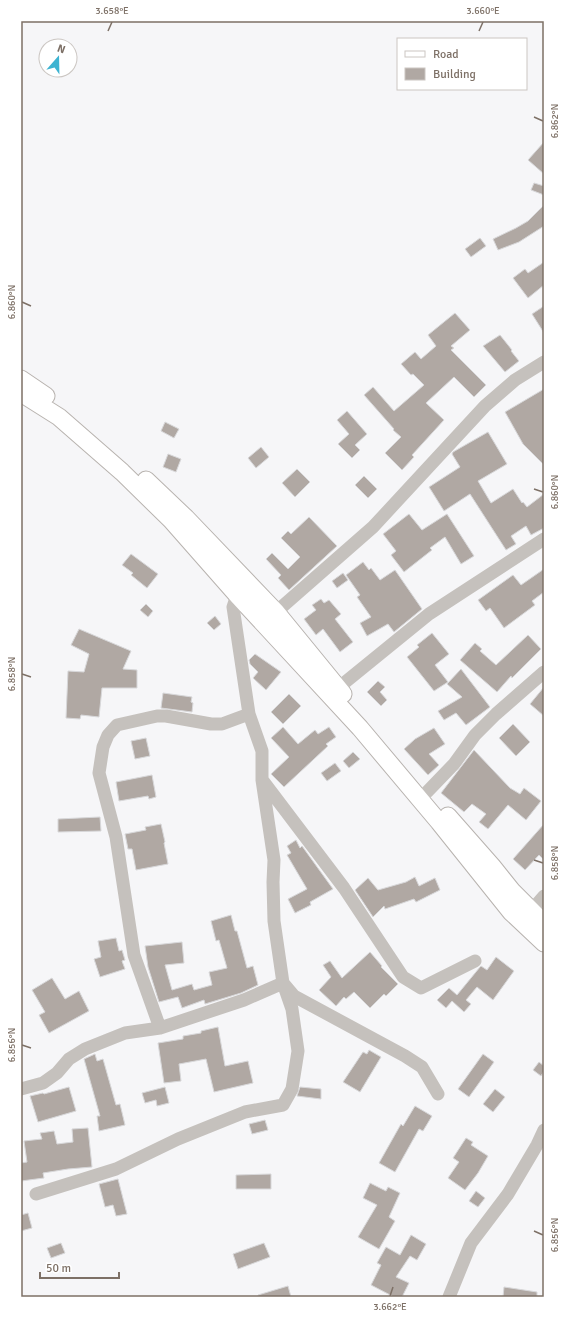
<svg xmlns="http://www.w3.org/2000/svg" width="565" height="1318" font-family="Signika,sans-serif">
<rect width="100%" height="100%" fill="#f6f6f8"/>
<path fill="#b0a8a3" stroke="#d8d8da" d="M 544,142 L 544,174 L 528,160 Z
M 534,183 L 544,186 L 544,195 L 531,190 Z
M 544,205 L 544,226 L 519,242 L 498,250 L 493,239 L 516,228 L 528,221 Z
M 480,238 L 486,246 L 471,257 L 465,249 Z
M 544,262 L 544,285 L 528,298 L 513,278 L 525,269 L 528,273 Z
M 544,306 L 544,333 L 532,314 Z
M 455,313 L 470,330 L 451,346 L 454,348 L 451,350 L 486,385 L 474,397 L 454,377 L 426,403 L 444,420 L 412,455 L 414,457 L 402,470 L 385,453 L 401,437 L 393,430 L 394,429 L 364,395 L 373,387 L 394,411 L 424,385 L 413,374 L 411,375 L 401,364 L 415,352 L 421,359 L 436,346 L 428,335 Z
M 500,335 L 512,350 L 511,351 L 519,361 L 505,372 L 483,346 Z
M 544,389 L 544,465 L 523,444 L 505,412 Z
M 347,411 L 367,434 L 355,445 L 360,450 L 352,458 L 338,444 L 349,434 L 337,420 Z
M 165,422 L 179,429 L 174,438 L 161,431 Z
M 488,432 L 507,464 L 478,481 L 491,503 L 513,489 L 522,503 L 523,502 L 527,507 L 544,494 L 544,528 L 531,535 L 526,526 L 511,536 L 516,544 L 506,550 L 470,494 L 444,511 L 429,487 L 460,467 L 452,454 L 453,452 Z
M 261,447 L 269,457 L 256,468 L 248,458 Z
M 168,454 L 181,459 L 176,472 L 163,467 Z
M 297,469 L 310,482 L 295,497 L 282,483 Z
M 364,476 L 377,489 L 368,498 L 355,485 Z
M 409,514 L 422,530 L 447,514 L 474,556 L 461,564 L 445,537 L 430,548 L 432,550 L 404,572 L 391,555 L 396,551 L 383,534 Z
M 309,517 L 337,546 L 289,590 L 278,578 L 281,575 L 266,559 L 272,553 L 288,569 L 300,557 L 281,538 L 288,531 L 291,534 Z
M 131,554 L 158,574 L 147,588 L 131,575 L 133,573 L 122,565 Z
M 363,562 L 369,570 L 371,568 L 380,580 L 395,570 L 422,609 L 394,632 L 388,624 L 367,636 L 360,623 L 371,617 L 357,597 L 360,595 L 346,575 Z
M 544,569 L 544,592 L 532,601 L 535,605 L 504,628 L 490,608 L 486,611 L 478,600 L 513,575 L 521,585 Z
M 343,573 L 348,580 L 337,588 L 332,581 Z
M 321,599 L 324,603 L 329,600 L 341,614 L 335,619 L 353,642 L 340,652 L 323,629 L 316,635 L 304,619 L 316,610 L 312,605 Z
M 146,604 L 153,611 L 148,617 L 140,610 Z
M 215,616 L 221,624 L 214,630 L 207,623 Z
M 79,629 L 131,651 L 123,669 L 137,670 L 137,688 L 102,688 L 99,717 L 81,715 L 80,719 L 66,718 L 68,671 L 84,672 L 89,654 L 71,645 Z
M 432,633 L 449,654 L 435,665 L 448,682 L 434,691 L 407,657 L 419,647 L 417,645 Z
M 528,635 L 541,649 L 512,678 L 511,676 L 497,692 L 460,660 L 475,643 L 482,649 L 480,651 L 496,665 Z
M 255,654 L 281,672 L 266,690 L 253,678 L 258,672 L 250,664 L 249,660 Z
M 461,669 L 490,707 L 466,725 L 456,713 L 444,720 L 438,711 L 462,697 L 447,684 Z
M 378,681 L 385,687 L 380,692 L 387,700 L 381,706 L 367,692 Z
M 544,687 L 544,716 L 530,704 Z
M 163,693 L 192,697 L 191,702 L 193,703 L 192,712 L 161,708 Z
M 289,694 L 301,706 L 283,724 L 271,712 Z
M 513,724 L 530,742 L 516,756 L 499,738 Z
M 283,727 L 298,744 L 315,730 L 318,734 L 329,727 L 336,737 L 326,744 L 328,746 L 284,787 L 271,774 L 289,757 L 271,738 Z
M 434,728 L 445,744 L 429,754 L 439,765 L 428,775 L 404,749 L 415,739 Z
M 146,738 L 150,756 L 135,759 L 131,741 Z
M 474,750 L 510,788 L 520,794 L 524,788 L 541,801 L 526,820 L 508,805 L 488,829 L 479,822 L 486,814 L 472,804 L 464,812 L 441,793 Z
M 353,752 L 360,759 L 349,768 L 343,761 Z
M 335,763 L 341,771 L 327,781 L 321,773 Z
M 152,775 L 156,797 L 149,799 L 148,796 L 119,801 L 116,782 Z
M 100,817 L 101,831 L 58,832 L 58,819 Z
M 161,824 L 165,842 L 164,843 L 168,864 L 136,870 L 132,849 L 128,849 L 125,834 L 146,830 L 145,827 Z
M 544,824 L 544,860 L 539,855 L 525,870 L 513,859 Z
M 296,840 L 300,848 L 302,846 L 333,889 L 310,902 L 311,905 L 295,913 L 288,899 L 307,889 L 287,855 L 291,853 L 287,846 Z
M 415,877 L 419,886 L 435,878 L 440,890 L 416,902 L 414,899 L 385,909 L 384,906 L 373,917 L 355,890 L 368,878 L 378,890 L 406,882 Z
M 231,915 L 235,931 L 237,931 L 247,968 L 253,966 L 258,985 L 241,993 L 205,1004 L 204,1000 L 182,1008 L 178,997 L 159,1002 L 148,967 L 145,946 L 182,942 L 184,963 L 165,965 L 172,990 L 192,984 L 194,990 L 212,985 L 209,972 L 227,968 L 219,940 L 216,941 L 211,921 Z
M 116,938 L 119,951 L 122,950 L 125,960 L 122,961 L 125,969 L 100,977 L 94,959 L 101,957 L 98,941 Z
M 370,952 L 382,966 L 381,967 L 398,984 L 386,996 L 384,994 L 370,1008 L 354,992 L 346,999 L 344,997 L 336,1006 L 319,990 L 331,977 L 323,965 L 330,961 L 342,978 Z
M 496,957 L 514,971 L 493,1000 L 477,987 L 466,1000 L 471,1004 L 464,1012 L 452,1001 L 446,1008 L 437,1000 L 449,988 L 457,995 L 480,967 L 481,966 L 487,970 Z
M 52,978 L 65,999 L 79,991 L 89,1011 L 49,1033 L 39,1015 L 45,1012 L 32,990 Z
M 218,1027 L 225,1066 L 248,1061 L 253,1083 L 214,1092 L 206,1059 L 179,1064 L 181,1081 L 164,1083 L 158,1043 L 183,1039 L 183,1036 L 201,1033 L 201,1031 Z
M 369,1050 L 381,1057 L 360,1092 L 343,1082 L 363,1052 L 367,1054 Z
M 95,1054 L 97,1061 L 103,1059 L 116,1105 L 120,1104 L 125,1125 L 99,1131 L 97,1116 L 100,1116 L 84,1059 Z
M 483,1054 L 494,1062 L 469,1097 L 458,1089 Z
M 539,1062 L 544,1066 L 544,1071 L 541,1076 L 533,1070 Z
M 69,1087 L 76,1111 L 38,1122 L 30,1096 L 43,1093 L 44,1094 Z
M 165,1087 L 169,1103 L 157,1106 L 156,1100 L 145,1103 L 142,1093 Z
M 300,1087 L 321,1089 L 321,1099 L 297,1096 Z
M 495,1089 L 505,1097 L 493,1112 L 483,1104 Z
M 415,1106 L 432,1116 L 423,1131 L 419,1129 L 395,1172 L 379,1163 L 401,1124 L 403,1126 Z
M 265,1120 L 268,1130 L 252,1134 L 249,1124 Z
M 88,1128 L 92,1167 L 68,1169 L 43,1173 L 44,1178 L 21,1181 L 21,1163 L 27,1162 L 24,1141 L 42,1139 L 40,1133 L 54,1131 L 57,1144 L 73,1142 L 72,1129 Z
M 466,1138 L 473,1142 L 471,1145 L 488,1156 L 478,1173 L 465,1190 L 448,1178 L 459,1162 L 453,1158 Z
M 271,1174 L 271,1189 L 236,1189 L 236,1175 Z
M 118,1179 L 127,1214 L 116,1216 L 113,1205 L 105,1207 L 99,1184 Z
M 370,1183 L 386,1191 L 388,1187 L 400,1193 L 389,1217 L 395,1221 L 379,1249 L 358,1237 L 377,1205 L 363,1198 Z
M 476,1191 L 485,1198 L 478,1207 L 469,1201 Z
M 28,1213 L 32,1228 L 21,1231 L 21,1215 Z
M 411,1235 L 426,1244 L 417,1260 L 410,1256 L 396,1277 L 409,1283 L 402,1297 L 394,1297 L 371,1285 L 381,1265 L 377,1263 L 386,1247 L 400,1255 Z
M 61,1243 L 65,1253 L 51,1258 L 47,1248 Z
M 264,1243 L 270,1257 L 238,1269 L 233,1254 Z
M 288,1286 L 291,1297 L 258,1297 L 258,1295 Z
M 504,1287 L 537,1292 L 537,1297 L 503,1297 Z"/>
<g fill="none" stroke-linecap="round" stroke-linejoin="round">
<defs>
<path id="major" d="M 21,379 L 46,396
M 21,393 L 59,417 L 122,472 L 171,520 L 237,595 L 360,728 L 439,822 L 511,912 L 544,943
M 146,480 L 186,518 L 276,612 L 343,694
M 448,816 L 492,866 L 512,891 L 544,923"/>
</defs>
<use href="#major" stroke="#b8b3af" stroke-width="19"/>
<path stroke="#c5c1bd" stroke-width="13" d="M 276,612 L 373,527 L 485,406 L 515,380 L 544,362
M 338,688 L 429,614 L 544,539
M 263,781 L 344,888 L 403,977 L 421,988 L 475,961
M 427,792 L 454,764 L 475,735 L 496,714 L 544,672
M 531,911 L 544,896
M 160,1028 L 134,955 L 116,837 L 99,773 L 103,747 L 108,735 L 117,725 L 157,716 L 166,716 L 211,724 L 222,724 L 249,714
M 21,1089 L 43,1083 L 57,1073 L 69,1059 L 85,1049 L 125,1033 L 160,1028 L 244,1000 L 283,983 L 294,996 L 405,1056 L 422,1067 L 438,1094
M 36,1194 L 116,1169 L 178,1139 L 245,1112 L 283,1105 L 292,1089 L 298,1051 L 292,1009 L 283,983 L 274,921 L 273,882 L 274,860 L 262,780 L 262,751 L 249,714 L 233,607 L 237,595
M 449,1297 L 471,1243 L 508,1194 L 537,1145 L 544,1130"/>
<use href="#major" stroke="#fff" stroke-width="17"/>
</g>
<path fill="none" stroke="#7d7066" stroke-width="1.5" d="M 108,31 L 112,22M 479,31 L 483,22M 534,117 L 543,121M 22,302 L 31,306M 534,489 L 543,492M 22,674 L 31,677M 534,860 L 543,863M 22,1045 L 31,1048M 534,1231 L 543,1235M 390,1296 L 393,1287"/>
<rect width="565" height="1318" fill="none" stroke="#ffffff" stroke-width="44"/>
<rect x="397" y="38" width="130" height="52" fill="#ffffff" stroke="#cbc6c2"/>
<rect x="405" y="51" width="20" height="6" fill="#ffffff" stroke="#cbc6c2"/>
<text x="433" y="58" font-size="12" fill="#7d7066">Road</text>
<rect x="405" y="68" width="20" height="12" fill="#b0a8a3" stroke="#cbc6c2"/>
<text x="433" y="78" font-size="12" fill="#7d7066">Building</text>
<g transform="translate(58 58) rotate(20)"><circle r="19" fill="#ffffff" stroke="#cbc6c2"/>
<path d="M0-3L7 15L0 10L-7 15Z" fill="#3db3d1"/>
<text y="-6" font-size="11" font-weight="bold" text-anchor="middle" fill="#7d7066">N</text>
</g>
<path d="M40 1272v6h79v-6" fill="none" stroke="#7d7066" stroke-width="2"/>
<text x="46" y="1272" font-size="12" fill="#7d7066" stroke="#ffffff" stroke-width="3" paint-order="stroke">50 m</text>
<rect x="22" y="22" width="521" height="1274" fill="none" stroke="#7d7066" stroke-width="1.5"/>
<g font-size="10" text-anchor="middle" fill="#7d7066">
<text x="112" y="14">3.658°E</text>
<text x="483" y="14">3.660°E</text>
<text transform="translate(554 121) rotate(-90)" y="4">6.862°N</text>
<text transform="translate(11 302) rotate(-90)" y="4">6.860°N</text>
<text transform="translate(554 492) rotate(-90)" y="4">6.860°N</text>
<text transform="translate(11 674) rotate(-90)" y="4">6.858°N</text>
<text transform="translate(554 863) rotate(-90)" y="4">6.858°N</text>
<text transform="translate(11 1045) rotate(-90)" y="4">6.856°N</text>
<text transform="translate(554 1235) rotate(-90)" y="4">6.856°N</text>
<text x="390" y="1310">3.662°E</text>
</g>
</svg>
